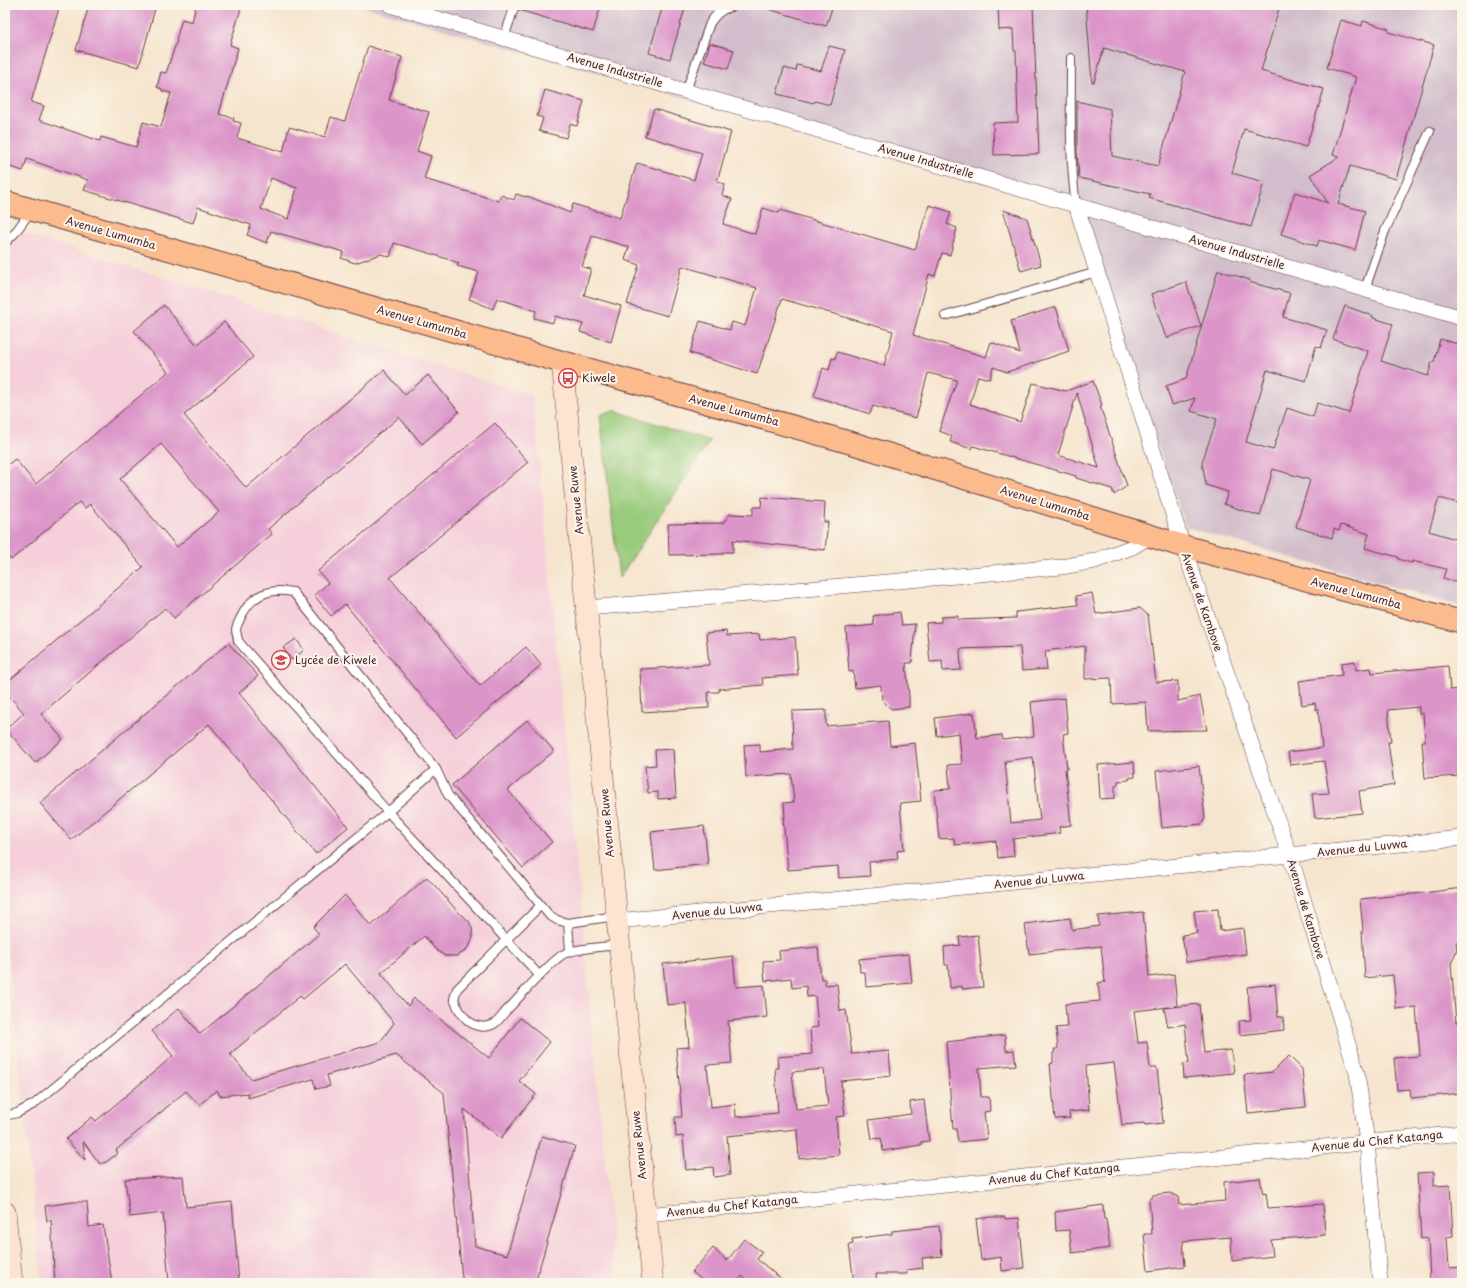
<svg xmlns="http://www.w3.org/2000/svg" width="1467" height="1288" font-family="'Playpen Sans',sans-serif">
<rect width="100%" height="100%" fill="#fbf7ec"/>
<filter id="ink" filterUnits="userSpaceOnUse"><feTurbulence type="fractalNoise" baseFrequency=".025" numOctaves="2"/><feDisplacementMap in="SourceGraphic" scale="8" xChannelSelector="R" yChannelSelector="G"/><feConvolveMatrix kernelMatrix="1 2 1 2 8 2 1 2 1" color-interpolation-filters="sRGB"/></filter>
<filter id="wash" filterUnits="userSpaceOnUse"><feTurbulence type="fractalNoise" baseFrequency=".012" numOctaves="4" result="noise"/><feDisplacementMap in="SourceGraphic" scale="16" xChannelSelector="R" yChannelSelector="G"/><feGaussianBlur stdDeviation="0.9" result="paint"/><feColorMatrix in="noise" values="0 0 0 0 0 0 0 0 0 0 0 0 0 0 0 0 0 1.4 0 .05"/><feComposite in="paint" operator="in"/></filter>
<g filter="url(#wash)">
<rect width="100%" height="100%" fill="#f6e5ce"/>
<path fill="#f5cfda" d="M 5,227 L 533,396 L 616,1283 L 42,1283 L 5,924 Z"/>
<path fill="#d1bdcb" d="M 358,5 L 1462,5 L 1462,607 L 1186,527 L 1075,209 Z"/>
<path fill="#99cb7c" stroke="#727554" d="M 613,410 L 710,441 L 619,578 L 600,415 Z"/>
<g id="blocks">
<path fill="#dc95c9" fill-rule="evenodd" d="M 5,5 L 60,5 L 31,102 L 44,106 L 39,120 L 100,141 L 101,137 L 136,147 L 143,122 L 161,127 L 171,93 L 162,91 L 162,89 L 157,87 L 161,72 L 166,73 L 177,40 L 176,40 L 182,19 L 192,22 L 196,5 L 242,5 L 230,45 L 238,48 L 219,114 L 234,118 L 233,121 L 241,123 L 237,138 L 283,152 L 289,127 L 325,137 L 331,117 L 345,121 L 368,46 L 402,57 L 389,100 L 429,112 L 417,151 L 431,156 L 424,179 L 499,201 L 501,195 L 514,200 L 516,194 L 526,197 L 527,196 L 570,213 L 573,204 L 620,218 L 637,163 L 694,180 L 702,153 L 645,136 L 654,109 L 731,132 L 717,182 L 725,184 L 722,195 L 732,199 L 723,224 L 755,234 L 763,208 L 779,213 L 780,210 L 915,250 L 929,205 L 951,212 L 947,224 L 957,228 L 950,255 L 942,253 L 935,276 L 929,274 L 913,335 L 986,357 L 991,342 L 1020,353 L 1011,321 L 1056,307 L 1069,351 L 1007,372 L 993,367 L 990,379 L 978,376 L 970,404 L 1020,422 L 1033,383 L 1066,391 L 1093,381 L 1102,405 L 1100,406 L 1127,486 L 1114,495 L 1112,489 L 1076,478 L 1076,476 L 973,446 L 972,449 L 950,442 L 952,436 L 939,431 L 957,380 L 928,373 L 916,418 L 873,406 L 870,414 L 814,396 L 823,368 L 829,370 L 832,358 L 835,359 L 837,352 L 884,366 L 893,331 L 782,299 L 757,374 L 690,353 L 700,321 L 730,330 L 732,322 L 745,326 L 757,288 L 682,266 L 668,316 L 627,304 L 639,265 L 625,260 L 629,247 L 592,236 L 582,267 L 591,269 L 584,295 L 621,306 L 611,342 L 580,332 L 583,324 L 555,316 L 553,323 L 534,318 L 536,311 L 497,298 L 493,309 L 469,299 L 479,272 L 457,266 L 459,263 L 429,253 L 394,243 L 390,257 L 381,254 L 355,263 L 341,258 L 344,252 L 271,231 L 267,243 L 247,235 L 251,225 L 198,207 L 193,223 L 84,190 L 88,180 L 27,159 L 23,171 L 5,165 L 5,103 L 11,84 L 5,82 ZM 271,178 L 297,188 L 288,219 L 261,209 ZM 1077,393 L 1099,468 L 1058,455 Z
M 89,5 L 156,5 L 139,67 L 76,50 Z
M 520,5 L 601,5 L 593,32 L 519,10 Z
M 663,5 L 686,5 L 670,59 L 649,53 Z
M 769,5 L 833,5 L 826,26 L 768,9 Z
M 998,5 L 1033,5 L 1039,154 L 994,155 L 993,123 L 1018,122 L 1016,51 L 1014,51 L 1013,29 L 999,30 Z
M 1086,5 L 1280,5 L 1261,71 L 1324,89 L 1306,147 L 1244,129 L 1232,173 L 1264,182 L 1251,227 L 1149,198 L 1150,194 L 1079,178 L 1077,151 L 1077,101 L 1110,109 L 1112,156 L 1158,166 L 1185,72 L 1104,48 L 1094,82 L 1092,82 Z
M 1341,20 L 1362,26 L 1363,21 L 1389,29 L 1388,32 L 1434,45 L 1396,179 L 1350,166 L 1338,204 L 1365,211 L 1355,250 L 1319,240 L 1317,246 L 1281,234 L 1295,192 L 1328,203 L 1310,175 L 1339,157 L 1333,155 L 1356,77 L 1327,68 Z
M 710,43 L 734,50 L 728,69 L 704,62 Z
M 829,46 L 845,50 L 830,105 L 815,101 L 814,103 L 777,94 L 784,68 L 796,71 L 797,65 L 821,71 Z
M 545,90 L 584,101 L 577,126 L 570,124 L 566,138 L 539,131 L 543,118 L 537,116 Z
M 1003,210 L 1027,218 L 1041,265 L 1021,271 Z
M 1218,270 L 1250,280 L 1249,282 L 1290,293 L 1283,317 L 1327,330 L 1321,348 L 1316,346 L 1306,381 L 1267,370 L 1246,442 L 1273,450 L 1287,408 L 1313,417 L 1317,403 L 1349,413 L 1368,351 L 1333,339 L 1345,306 L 1373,316 L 1373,318 L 1393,324 L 1381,361 L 1428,376 L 1432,362 L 1434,362 L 1440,339 L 1462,345 L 1462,504 L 1439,498 L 1429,531 L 1462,541 L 1462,572 L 1459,583 L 1443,578 L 1446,569 L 1412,561 L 1412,563 L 1398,559 L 1398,557 L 1365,548 L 1369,534 L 1341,525 L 1339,531 L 1334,529 L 1332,538 L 1296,527 L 1310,480 L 1273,469 L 1260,516 L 1224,504 L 1228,492 L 1206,485 L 1202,462 L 1217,419 L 1191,411 L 1195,398 L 1172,405 L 1166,386 L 1186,379 Z
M 1186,282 L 1201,326 L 1166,338 L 1151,294 Z
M 164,305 L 197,345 L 224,322 L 253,357 L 184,415 L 246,488 L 384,370 L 405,395 L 428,375 L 459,412 L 422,444 L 399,417 L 268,529 L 272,534 L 174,618 L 165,608 L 41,714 L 63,739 L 35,763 L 6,729 L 24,713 L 5,691 L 5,684 L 143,567 L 90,504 L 85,508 L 79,502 L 11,560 L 5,552 L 5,467 L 15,459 L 36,484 L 168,372 L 134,331 ZM 161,444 L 219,512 L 177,547 L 120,479 Z
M 495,423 L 528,462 L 390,578 L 480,686 L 526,647 L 541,665 L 456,737 L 345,604 L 331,616 L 314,595 L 328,583 L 318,571 Z
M 762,497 L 825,502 L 824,522 L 828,522 L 825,550 L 733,540 L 733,552 L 723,552 L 723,554 L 669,555 L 668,524 L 723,523 L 730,514 L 753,515 L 753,507 L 761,507 Z
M 1092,593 L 1096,614 L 1140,608 L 1148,615 L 1156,682 L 1178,681 L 1178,701 L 1200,696 L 1207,730 L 1148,731 L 1146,702 L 1112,704 L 1111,678 L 1085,679 L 1085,646 L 1045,651 L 1047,669 L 1022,671 L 1020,647 L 960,649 L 961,670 L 943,671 L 942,661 L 930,662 L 926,623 L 941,622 L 941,617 L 958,616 L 958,620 L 1016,618 L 1016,612 L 1078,605 L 1076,596 Z
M 900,612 L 902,625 L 915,624 L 912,663 L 906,663 L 909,697 L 909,707 L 891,709 L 882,700 L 881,685 L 855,688 L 853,671 L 849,672 L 846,628 L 874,625 L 873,616 Z
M 726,631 L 727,636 L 759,634 L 760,640 L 795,637 L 798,675 L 762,678 L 763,685 L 719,689 L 719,692 L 708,692 L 709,708 L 642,712 L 640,669 L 709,665 L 706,633 Z
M 296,639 L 304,650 L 292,660 L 283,648 Z
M 228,643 L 258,676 L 239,693 L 348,827 L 316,854 L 209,724 L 71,840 L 40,803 Z
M 1355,661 L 1356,670 L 1371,668 L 1372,673 L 1448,666 L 1450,690 L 1462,689 L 1462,776 L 1425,778 L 1422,741 L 1425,741 L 1423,713 L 1419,714 L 1419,707 L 1388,710 L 1391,742 L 1388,742 L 1394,785 L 1359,791 L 1362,813 L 1315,818 L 1312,794 L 1329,793 L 1324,761 L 1290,765 L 1288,752 L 1322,748 L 1318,709 L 1316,710 L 1315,703 L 1302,705 L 1299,681 L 1342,675 L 1341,663 Z
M 1065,698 L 1068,733 L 1063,734 L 1067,769 L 1065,769 L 1071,825 L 1059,827 L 1060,833 L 1013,839 L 1014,856 L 998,858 L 996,841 L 955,845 L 954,838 L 939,839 L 934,790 L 950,789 L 948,765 L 962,764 L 959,733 L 937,736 L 935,718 L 974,713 L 977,738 L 1002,735 L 1003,740 L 1034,736 L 1031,702 ZM 1033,757 L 1040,820 L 1011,823 L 1005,761 Z
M 826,710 L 826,726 L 888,721 L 890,746 L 915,743 L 921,801 L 900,803 L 904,850 L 897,851 L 898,859 L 869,862 L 870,876 L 839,878 L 838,866 L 788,870 L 783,818 L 785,818 L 784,803 L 794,802 L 791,774 L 746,777 L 744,745 L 760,744 L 760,752 L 793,749 L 792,711 Z
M 527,720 L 554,751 L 508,790 L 552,842 L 523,868 L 452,785 Z
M 673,749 L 676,798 L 658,799 L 658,792 L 648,793 L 645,766 L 656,765 L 655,750 Z
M 1134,762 L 1135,777 L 1129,778 L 1129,780 L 1118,781 L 1118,785 L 1115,786 L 1115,798 L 1100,799 L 1098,765 Z
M 1199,766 L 1205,818 L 1202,824 L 1162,828 L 1156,771 Z
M 704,826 L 708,864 L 655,870 L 651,832 Z
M 427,877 L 460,914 L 469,921 L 472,928 L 473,937 L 470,945 L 464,952 L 456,956 L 445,956 L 436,950 L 424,936 L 381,973 L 408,1006 L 414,998 L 489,1058 L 520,1018 L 550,1042 L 519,1081 L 536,1094 L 501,1138 L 464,1109 L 475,1246 L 507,1255 L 542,1136 L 575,1146 L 535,1283 L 478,1283 L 462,1278 L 444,1093 L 396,1055 L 327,1075 L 330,1086 L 316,1089 L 313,1079 L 248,1098 L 248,1093 L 220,1096 L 217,1090 L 199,1105 L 186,1091 L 116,1150 L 118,1153 L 106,1162 L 100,1164 L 83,1141 L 85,1160 L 66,1139 L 92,1117 L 96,1121 L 173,1056 L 152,1031 L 179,1008 L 200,1034 L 319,934 L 313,927 L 345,895 L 371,926 ZM 345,964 L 394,1023 L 380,1042 L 251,1079 L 230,1054 L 300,996 L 303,999 Z
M 1462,888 L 1462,941 L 1456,942 L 1457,950 L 1451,964 L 1456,1022 L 1462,1022 L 1462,1093 L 1411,1098 L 1410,1089 L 1397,1090 L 1394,1058 L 1420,1056 L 1416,1007 L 1396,1009 L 1393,975 L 1365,978 L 1362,931 L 1363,930 L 1360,899 L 1423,893 Z
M 1218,909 L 1220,931 L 1243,928 L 1246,954 L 1186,962 L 1182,935 L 1197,933 L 1194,911 Z
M 1143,912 L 1149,977 L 1174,974 L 1177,1006 L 1134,1011 L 1138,1043 L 1147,1042 L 1150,1068 L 1157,1068 L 1163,1123 L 1145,1125 L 1144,1123 L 1122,1125 L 1114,1063 L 1086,1066 L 1089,1110 L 1069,1112 L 1070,1118 L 1055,1119 L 1050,1064 L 1053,1063 L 1053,1053 L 1055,1052 L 1054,1049 L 1058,1049 L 1056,1028 L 1067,1027 L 1065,1004 L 1100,1001 L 1098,983 L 1105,982 L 1101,946 L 1029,954 L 1025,924 L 1070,918 L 1072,930 L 1099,926 L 1098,916 Z
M 978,935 L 983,987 L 962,989 L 962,986 L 950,988 L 948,965 L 945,965 L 944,947 L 960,945 L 959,937 Z
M 818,947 L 821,979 L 825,979 L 825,985 L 837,984 L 840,1011 L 846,1010 L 852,1054 L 889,1051 L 891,1076 L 841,1081 L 845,1116 L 836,1117 L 839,1155 L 799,1159 L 797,1129 L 727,1136 L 730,1175 L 714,1177 L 713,1167 L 686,1170 L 683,1136 L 676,1137 L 675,1117 L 682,1117 L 676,1048 L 689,1047 L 686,1003 L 667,1005 L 663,964 L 733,956 L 736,987 L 764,985 L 767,1017 L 728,1021 L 732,1063 L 707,1065 L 711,1107 L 735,1104 L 736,1117 L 778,1113 L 775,1068 L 778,1068 L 777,1057 L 812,1054 L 810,1028 L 818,1027 L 815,996 L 807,997 L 806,986 L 792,988 L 791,978 L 765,981 L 763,961 L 780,960 L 779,951 ZM 824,1069 L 828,1106 L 796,1109 L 792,1072 Z
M 909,954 L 912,983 L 866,987 L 865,972 L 860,972 L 859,959 Z
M 1275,984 L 1278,1017 L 1283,1017 L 1284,1030 L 1240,1035 L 1239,1021 L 1251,1020 L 1247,987 Z
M 1199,1004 L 1204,1053 L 1231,1050 L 1234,1073 L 1184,1078 L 1183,1064 L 1189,1063 L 1185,1024 L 1168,1027 L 1164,1008 Z
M 1005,1035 L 1006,1051 L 1014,1050 L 1016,1065 L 979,1068 L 981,1097 L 989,1097 L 990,1111 L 984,1112 L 987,1139 L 958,1142 L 956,1129 L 953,1129 L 946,1042 Z
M 1289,1056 L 1302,1069 L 1306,1107 L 1248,1113 L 1244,1075 L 1273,1072 Z
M 924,1100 L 929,1141 L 921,1142 L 921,1145 L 883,1151 L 881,1138 L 872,1139 L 869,1120 L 911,1114 L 910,1102 Z
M 1434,1172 L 1434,1186 L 1450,1185 L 1453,1236 L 1447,1237 L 1449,1268 L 1462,1267 L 1462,1283 L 1430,1283 L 1428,1238 L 1421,1239 L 1417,1173 Z
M 183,1176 L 186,1207 L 232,1202 L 239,1283 L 169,1283 L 163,1213 L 130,1217 L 125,1179 Z
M 1260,1178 L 1263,1194 L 1266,1193 L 1268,1208 L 1323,1204 L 1325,1235 L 1271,1240 L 1273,1256 L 1232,1261 L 1231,1237 L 1183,1241 L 1185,1266 L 1148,1271 L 1144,1234 L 1152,1234 L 1149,1200 L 1153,1195 L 1170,1193 L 1178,1197 L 1179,1205 L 1225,1201 L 1224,1182 Z
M 73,1202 L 87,1202 L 89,1227 L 103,1225 L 112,1283 L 55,1283 L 51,1220 L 47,1221 L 45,1206 Z
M 1103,1205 L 1104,1219 L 1106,1219 L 1110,1248 L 1072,1253 L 1069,1230 L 1056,1231 L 1055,1212 Z
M 991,1217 L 1005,1217 L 1005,1219 L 1019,1218 L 1024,1268 L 1002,1271 L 1001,1257 L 981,1260 L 976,1219 Z
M 939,1226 L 942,1256 L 922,1258 L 923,1268 L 906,1270 L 907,1274 L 876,1274 L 877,1283 L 854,1283 L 849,1245 L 853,1244 L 852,1239 L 892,1234 L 892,1231 Z
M 744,1239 L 762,1252 L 757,1259 L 786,1283 L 751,1283 L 742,1276 L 737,1283 L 706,1283 L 692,1272 L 713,1248 L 727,1261 Z"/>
</g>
</g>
<g filter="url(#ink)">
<use href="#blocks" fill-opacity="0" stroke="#643d43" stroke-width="1"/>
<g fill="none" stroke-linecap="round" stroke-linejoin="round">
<defs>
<path id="lane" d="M 504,38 L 515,5
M 1071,58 C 1071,107 1069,156 1076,205
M 686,91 L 710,23 C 718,11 723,9 737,5
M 5,243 L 14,234 L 31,211
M 1365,289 L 1385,231 L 1430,131
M 945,316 L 1097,272
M 540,906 L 457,989 L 454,999 C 460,1015 473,1032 492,1025 C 498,1023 503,1014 507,1010 C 523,994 544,968 562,955 C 574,948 604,947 619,945
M 568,923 L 570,951
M 540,976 L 388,812 L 238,641 C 238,637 236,633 236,629 C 237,625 239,621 241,617 C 252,594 269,588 293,592 L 436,769 L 448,795 L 549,915 L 557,920 L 568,923 L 616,916
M 5,1116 L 17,1113 L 34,1104 L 388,812 L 436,769"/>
<path id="street" d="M 390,5 L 1462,318
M 1076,205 L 1183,546 L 1290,856 L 1357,1073 L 1367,1142 L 1380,1283
M 587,608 L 1061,567 L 1095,561 L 1132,547 L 1151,536
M 617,921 L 1462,838
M 647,1215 L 1462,1133"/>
<path id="secondary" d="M 562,362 L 653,1283
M 5,1212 L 12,1283"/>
<path id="highway" d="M 5,202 L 562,362 L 855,444 L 1183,546 L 1462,622"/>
</defs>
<use href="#lane" stroke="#643d43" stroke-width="10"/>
<use href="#street" stroke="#643d43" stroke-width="16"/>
<use href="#secondary" stroke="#643d43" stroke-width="22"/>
<use href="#highway" stroke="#643d43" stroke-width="24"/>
<use href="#lane" stroke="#fff" stroke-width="8"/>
<use href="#street" stroke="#fff" stroke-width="15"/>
<use href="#secondary" stroke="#fde4d1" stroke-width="21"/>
<use href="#highway" stroke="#fbbb8d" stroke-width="22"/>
</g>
</g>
<defs>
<symbol id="bus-ring" viewBox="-11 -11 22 22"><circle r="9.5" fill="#fbf7ec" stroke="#d1495b" stroke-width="1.5"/><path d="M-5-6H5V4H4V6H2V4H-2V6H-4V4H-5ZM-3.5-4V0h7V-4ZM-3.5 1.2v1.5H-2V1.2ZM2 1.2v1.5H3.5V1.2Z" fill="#d1495b"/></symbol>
<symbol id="school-ring" viewBox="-11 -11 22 22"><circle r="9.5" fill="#fbf7ec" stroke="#d1495b" stroke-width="1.5"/><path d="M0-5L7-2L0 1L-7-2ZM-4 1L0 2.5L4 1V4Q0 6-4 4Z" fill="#d1495b"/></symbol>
</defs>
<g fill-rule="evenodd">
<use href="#bus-ring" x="557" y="367" width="22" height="22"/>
<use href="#school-ring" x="270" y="649" width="22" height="22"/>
</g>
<g text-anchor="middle" stroke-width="4" stroke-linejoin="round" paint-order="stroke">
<g font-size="11" fill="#4a1f2b" stroke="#fbf7ec">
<text transform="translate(615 70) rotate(16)" y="4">Avenue Industrielle</text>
<text transform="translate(926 161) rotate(16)" y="4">Avenue Industrielle</text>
<text transform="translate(111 233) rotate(16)" y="4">Avenue Lumumba</text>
<text transform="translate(1237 252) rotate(16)" y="4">Avenue Industrielle</text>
<text transform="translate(422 322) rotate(16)" y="4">Avenue Lumumba</text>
<text transform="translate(734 410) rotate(15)" y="4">Avenue Lumumba</text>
<text transform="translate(576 500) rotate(-96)" y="4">Avenue Ruwe</text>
<text transform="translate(1045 503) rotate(17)" y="4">Avenue Lumumba</text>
<text transform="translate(1356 593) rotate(15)" y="4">Avenue Lumumba</text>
<text transform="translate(1202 602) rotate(71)" y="4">Avenue de Kambove</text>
<text transform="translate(607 823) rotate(-95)" y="4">Avenue Ruwe</text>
<text transform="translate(1362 848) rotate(-6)" y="4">Avenue du Luvwa</text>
<text transform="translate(1039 880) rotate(-6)" y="4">Avenue du Luvwa</text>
<text transform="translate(1306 909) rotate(73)" y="4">Avenue de Kambove</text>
<text transform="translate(717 911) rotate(-6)" y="4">Avenue du Luvwa</text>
<text transform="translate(1377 1141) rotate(-6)" y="4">Avenue du Chef Katanga</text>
<text transform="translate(639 1145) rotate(-96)" y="4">Avenue Ruwe</text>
<text transform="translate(1054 1174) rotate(-6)" y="4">Avenue du Chef Katanga</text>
<text transform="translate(732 1206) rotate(-6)" y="4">Avenue du Chef Katanga</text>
</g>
<g font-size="11" fill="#4a1f2b" stroke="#fbf7ec" text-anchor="start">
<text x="582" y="382">Kiwele</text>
<text x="295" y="664">Lycée de Kiwele</text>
</g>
</g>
<rect width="1467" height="1288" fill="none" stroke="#fbf7ec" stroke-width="20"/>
</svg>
